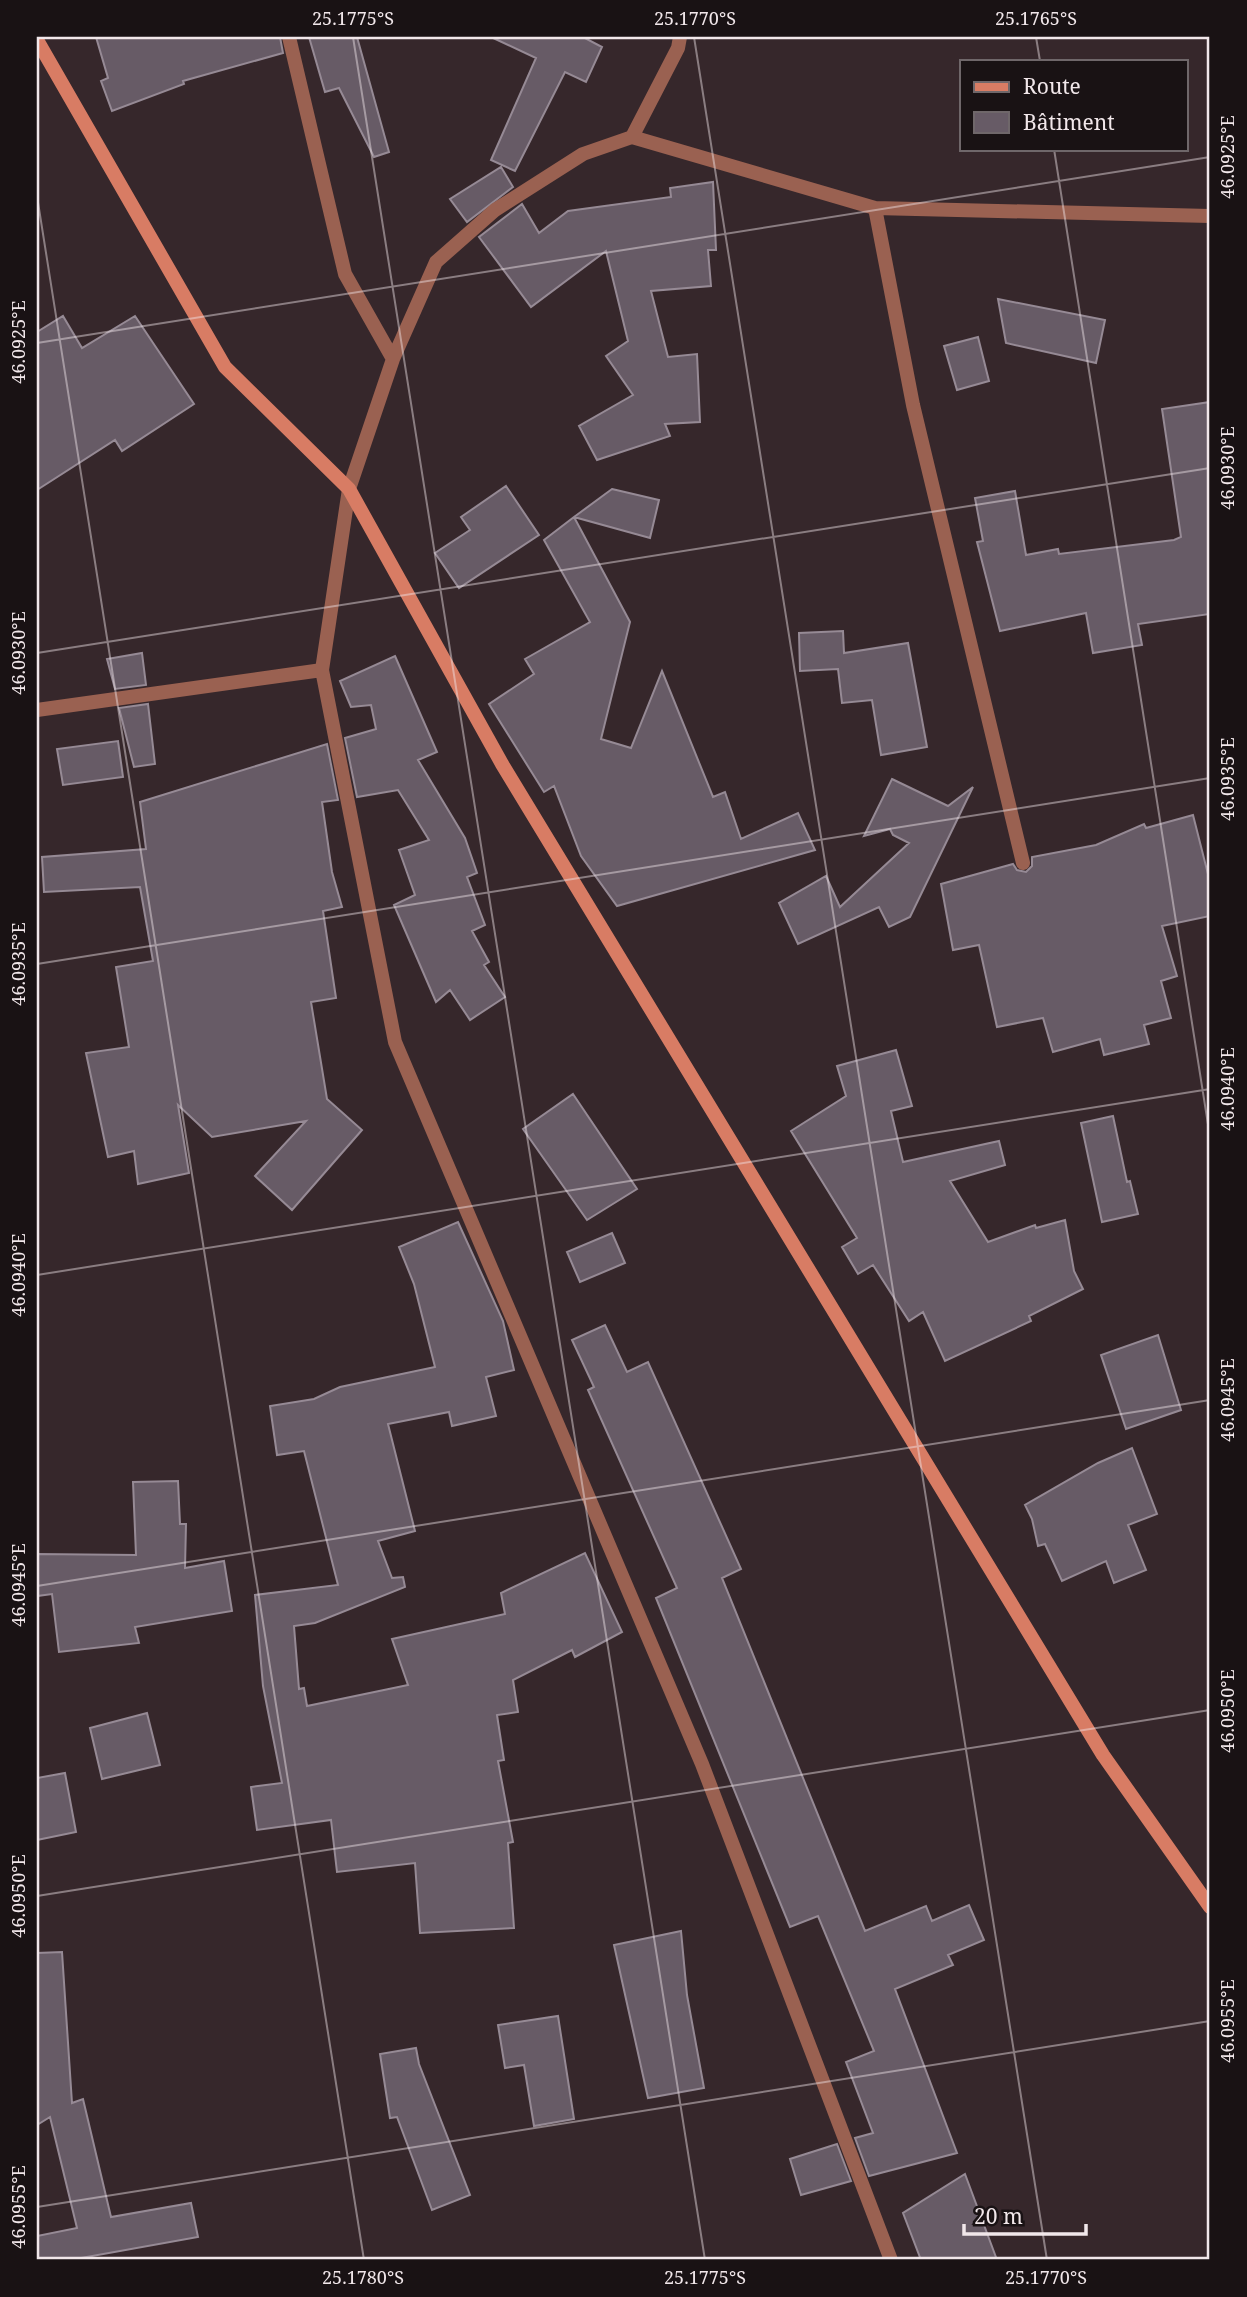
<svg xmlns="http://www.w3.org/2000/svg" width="1247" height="2297" font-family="'Noto Serif',serif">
<rect width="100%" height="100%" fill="#36272b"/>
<path fill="#675b66" stroke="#968a95" stroke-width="2" d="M 96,37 L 280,37 L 283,53 L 183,81 L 184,84 L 112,111 L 101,81 L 108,78 Z
M 309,37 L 357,37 L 389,152 L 374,157 L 339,88 L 325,92 Z
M 491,37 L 583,37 L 602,47 L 586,82 L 565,72 L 515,171 L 491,160 L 536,58 Z
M 501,167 L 513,187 L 467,222 L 450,199 Z
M 713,182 L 716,250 L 708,250 L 711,286 L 651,291 L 668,357 L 697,354 L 700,422 L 665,424 L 670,436 L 597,460 L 579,426 L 633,395 L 606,356 L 628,341 L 606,251 L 531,307 L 479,237 L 522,204 L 539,233 L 568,211 L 671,197 L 670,188 Z
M 998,299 L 1105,320 L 1096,363 L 1006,343 Z
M 63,316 L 82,348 L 135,316 L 194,404 L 122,451 L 115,440 L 37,490 L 37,332 Z
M 978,337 L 989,381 L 957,390 L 944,346 Z
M 1210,402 L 1210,614 L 1138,624 L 1142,645 L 1093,653 L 1086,613 L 1000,631 L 977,542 L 983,541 L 975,498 L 1015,491 L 1026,555 L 1058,549 L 1059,554 L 1174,540 L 1181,537 L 1162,409 Z
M 506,486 L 539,535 L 459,588 L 435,553 L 470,530 L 461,517 Z
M 612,489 L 659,500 L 650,538 L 574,517 Z
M 574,517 L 630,622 L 601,739 L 631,748 L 662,671 L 713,797 L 725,792 L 741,839 L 798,813 L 815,850 L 617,906 L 581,856 L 554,786 L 544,792 L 489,704 L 534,674 L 525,659 L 590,622 L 544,540 Z
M 843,631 L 844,653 L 908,643 L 927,747 L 881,755 L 872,700 L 842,703 L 838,669 L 800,671 L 799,633 Z
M 142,653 L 146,685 L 115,689 L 107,659 Z
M 395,656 L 437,752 L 418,760 L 465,838 L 477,873 L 467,877 L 485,925 L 472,931 L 489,962 L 484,965 L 505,997 L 470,1020 L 450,990 L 436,1002 L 394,905 L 415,895 L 399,850 L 429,840 L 398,790 L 357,797 L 345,738 L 376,729 L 371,705 L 351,707 L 340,681 Z
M 148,704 L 155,764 L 134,767 L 119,708 Z
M 118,741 L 123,777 L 63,785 L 57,749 Z
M 327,744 L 338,800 L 322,802 L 332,872 L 342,907 L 323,911 L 336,998 L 311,1002 L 327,1099 L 362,1130 L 292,1210 L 255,1176 L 306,1121 L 212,1137 L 178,1105 L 189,1173 L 138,1184 L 134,1151 L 108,1157 L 86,1053 L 129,1047 L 116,967 L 153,961 L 140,887 L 44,892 L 42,857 L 146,849 L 140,802 Z
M 892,779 L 948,806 L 973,787 L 910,917 L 889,927 L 879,907 L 798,944 L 779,903 L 826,876 L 840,907 L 909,843 L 893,835 L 890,829 L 864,836 Z
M 1193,815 L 1210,882 L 1210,916 L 1162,926 L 1177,976 L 1161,981 L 1171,1018 L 1144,1025 L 1149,1044 L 1104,1055 L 1100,1039 L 1053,1052 L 1043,1018 L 997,1027 L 979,945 L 953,950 L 941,884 L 1013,864 L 1017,870 L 1026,872 L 1032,866 L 1032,857 L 1096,845 L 1144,824 L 1146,828 Z
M 896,1050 L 912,1106 L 891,1111 L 903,1162 L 999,1141 L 1005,1165 L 950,1181 L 988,1242 L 1035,1225 L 1036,1228 L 1065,1220 L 1074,1271 L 1083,1289 L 1029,1316 L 1031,1321 L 945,1361 L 923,1312 L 909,1321 L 873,1265 L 858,1274 L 842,1247 L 857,1238 L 791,1131 L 846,1096 L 837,1066 Z
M 573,1094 L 637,1189 L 587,1220 L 523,1129 Z
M 1113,1116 L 1127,1182 L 1130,1181 L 1138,1214 L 1102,1222 L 1081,1123 Z
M 458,1222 L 503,1321 L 514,1370 L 486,1377 L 496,1416 L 452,1426 L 449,1412 L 388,1424 L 415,1531 L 378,1541 L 392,1578 L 403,1577 L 405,1587 L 315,1623 L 294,1626 L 299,1689 L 304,1688 L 307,1706 L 408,1685 L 392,1639 L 505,1614 L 501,1593 L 585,1553 L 622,1632 L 575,1657 L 572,1650 L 513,1680 L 518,1712 L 497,1715 L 504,1760 L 498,1761 L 513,1842 L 508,1843 L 514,1928 L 420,1933 L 415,1863 L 337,1872 L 331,1820 L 257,1830 L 251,1787 L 282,1783 L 263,1686 L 255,1595 L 338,1585 L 304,1451 L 277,1455 L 270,1406 L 314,1399 L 340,1387 L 435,1367 L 414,1284 L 399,1247 Z
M 612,1233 L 625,1263 L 580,1282 L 567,1252 Z
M 605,1325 L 627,1372 L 648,1362 L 741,1569 L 722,1578 L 865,1931 L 926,1906 L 932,1921 L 969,1905 L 984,1940 L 948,1955 L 953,1965 L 895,1989 L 957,2153 L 869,2176 L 855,2138 L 873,2133 L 846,2062 L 874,2051 L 818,1916 L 790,1927 L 656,1598 L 677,1588 L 588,1390 L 594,1387 L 572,1340 Z
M 1158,1335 L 1181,1410 L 1126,1429 L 1101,1355 Z
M 1132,1448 L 1157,1514 L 1128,1525 L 1146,1570 L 1114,1583 L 1106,1561 L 1062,1581 L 1045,1544 L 1038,1546 L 1032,1519 L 1025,1505 L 1098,1463 Z
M 178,1481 L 180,1524 L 186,1524 L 185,1568 L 224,1561 L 232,1611 L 135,1627 L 139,1643 L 59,1652 L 52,1594 L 37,1596 L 37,1554 L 136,1555 L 133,1482 Z
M 147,1713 L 160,1765 L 102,1779 L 90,1728 Z
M 65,1773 L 76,1832 L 37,1840 L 37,1778 Z
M 681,1931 L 687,1995 L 704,2088 L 648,2098 L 614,1945 Z
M 62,1952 L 72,2103 L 83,2099 L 111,2217 L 191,2203 L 198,2237 L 70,2260 L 37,2260 L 37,2236 L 77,2228 L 50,2117 L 37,2125 L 37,1953 Z
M 558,2016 L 574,2119 L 534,2126 L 524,2065 L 505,2068 L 498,2025 Z
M 416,2048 L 419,2064 L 470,2195 L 432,2210 L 397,2117 L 390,2118 L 380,2054 Z
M 837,2144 L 851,2181 L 801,2195 L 790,2159 Z
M 965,2174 L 997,2260 L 921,2260 L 903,2213 Z"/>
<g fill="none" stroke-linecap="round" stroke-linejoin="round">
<path stroke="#9a6151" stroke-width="14" d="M 289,37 L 345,274 L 393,359
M 632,137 L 678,48 L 680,37
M 875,208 L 913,405 L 1023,863
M 37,710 L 322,670
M 891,2260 L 702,1764 L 395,1042 L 322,670 L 349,489 L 393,359 L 436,262 L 495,210 L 583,154 L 632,137 L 875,208 L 1210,216"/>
<path stroke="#d87c64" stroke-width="14" d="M 37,40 L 225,367 L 349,489 L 502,764 L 1103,1755 L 1210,1907"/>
</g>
<path fill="none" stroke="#f1e7ea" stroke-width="2" stroke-opacity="0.45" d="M 353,37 L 705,2260M 694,37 L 1047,2260M 1036,37 L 1040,61M 1054,149 L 1210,1137M 37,196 L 364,2260M 37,343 L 1210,157M 37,653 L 1210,468M 37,964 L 1210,778M 37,1275 L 1210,1089M 37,1586 L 1210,1400M 37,1896 L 1210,1710M 37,2207 L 1210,2021"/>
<rect width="1247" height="2297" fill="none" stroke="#191214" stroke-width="77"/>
<rect x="960" y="60" width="228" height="91" fill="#191214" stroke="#6f676a" stroke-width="2"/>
<rect x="974" y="82" width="35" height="10" fill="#d87c64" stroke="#6f676a" stroke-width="2"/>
<text x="1023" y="94" font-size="21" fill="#f1e7ea">Route</text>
<rect x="974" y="112" width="35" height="21" fill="#675b66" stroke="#6f676a" stroke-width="2"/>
<text x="1023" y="130" font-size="21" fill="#f1e7ea">Bâtiment</text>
<path d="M964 2224v10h122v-10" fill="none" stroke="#f1e7ea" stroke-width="3.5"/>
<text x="974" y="2224" font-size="21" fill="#f1e7ea" stroke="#191214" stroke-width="5" paint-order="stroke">20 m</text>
<rect x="38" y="38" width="1170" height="2220" fill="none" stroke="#f1e7ea" stroke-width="2.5"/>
<g font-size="18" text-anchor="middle" fill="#f1e7ea">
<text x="353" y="25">25.1775°S</text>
<text x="695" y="25">25.1770°S</text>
<text x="1036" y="25">25.1765°S</text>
<text transform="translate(1228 157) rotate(-90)" y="6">46.0925°E</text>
<text transform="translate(19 342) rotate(-90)" y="6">46.0925°E</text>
<text transform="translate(1228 468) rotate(-90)" y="6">46.0930°E</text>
<text transform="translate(19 653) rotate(-90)" y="6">46.0930°E</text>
<text transform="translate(1228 779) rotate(-90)" y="6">46.0935°E</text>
<text transform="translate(19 964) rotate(-90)" y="6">46.0935°E</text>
<text transform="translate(1228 1089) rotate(-90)" y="6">46.0940°E</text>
<text transform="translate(19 1275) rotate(-90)" y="6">46.0940°E</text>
<text transform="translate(1228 1400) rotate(-90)" y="6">46.0945°E</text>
<text transform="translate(19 1585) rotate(-90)" y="6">46.0945°E</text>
<text transform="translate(1228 1711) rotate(-90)" y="6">46.0950°E</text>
<text transform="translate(19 1896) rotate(-90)" y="6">46.0950°E</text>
<text transform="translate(1228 2021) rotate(-90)" y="6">46.0955°E</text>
<text transform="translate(19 2207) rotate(-90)" y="6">46.0955°E</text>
<text x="363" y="2284">25.1780°S</text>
<text x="705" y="2284">25.1775°S</text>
<text x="1046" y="2284">25.1770°S</text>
</g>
</svg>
